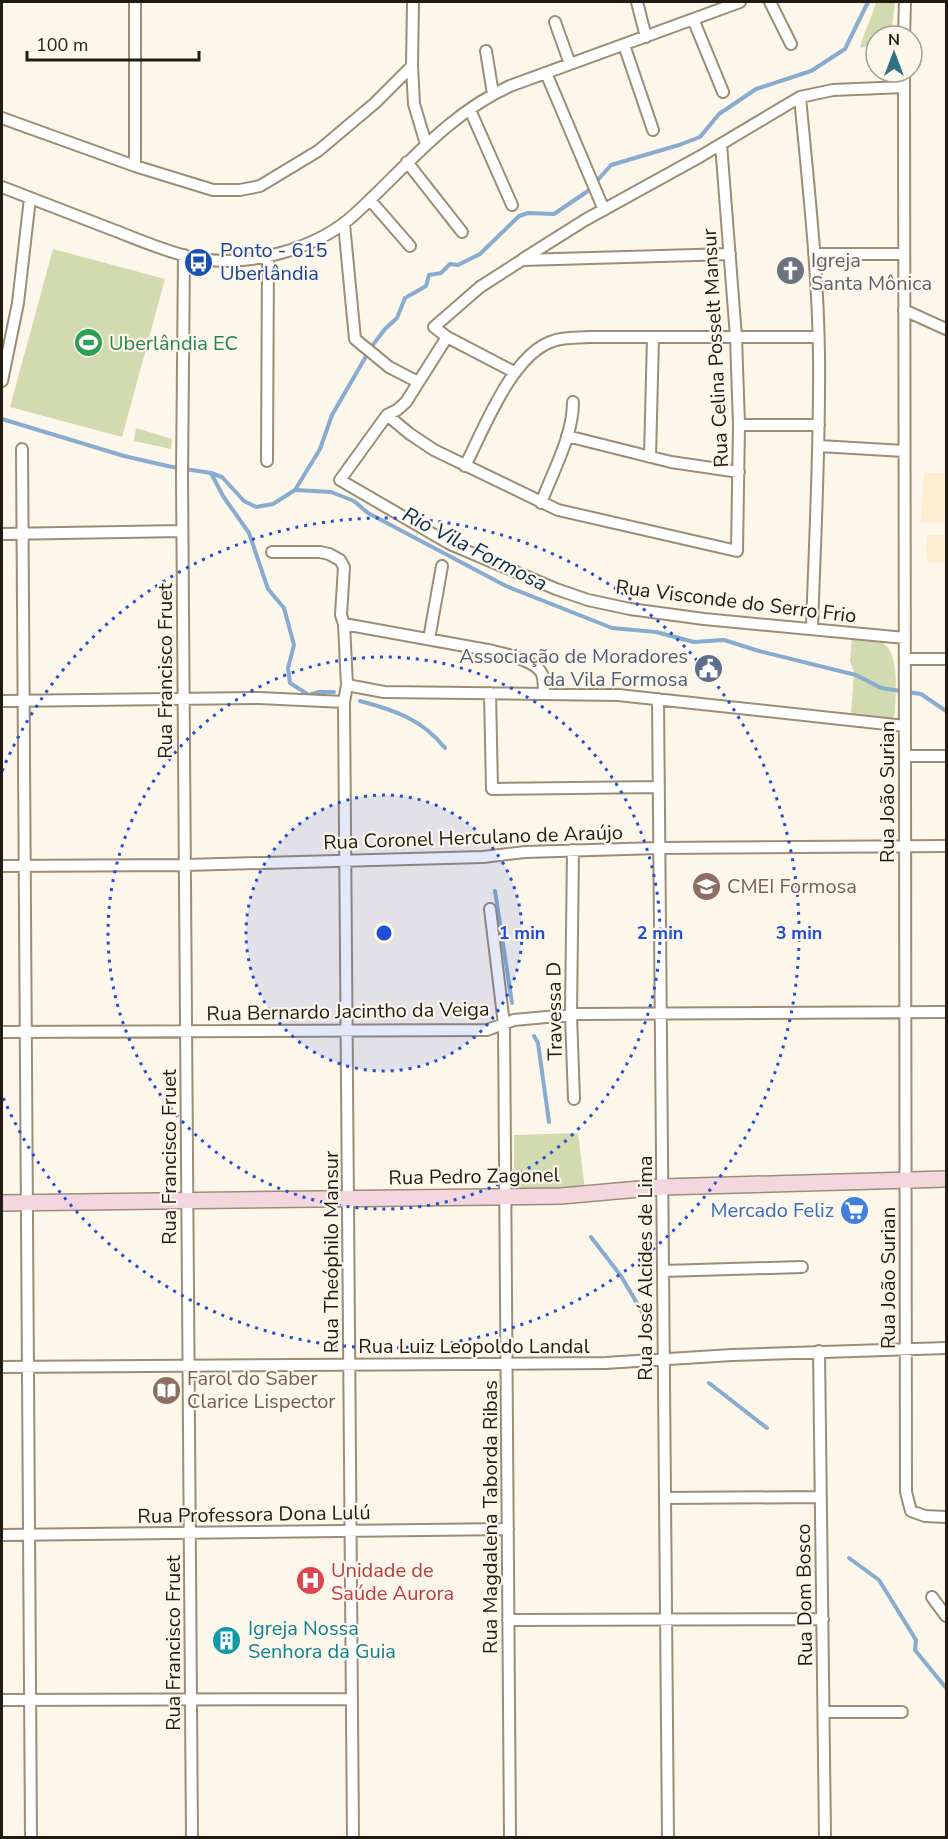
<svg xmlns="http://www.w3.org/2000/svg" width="948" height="1839" font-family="'Nunito Sans',sans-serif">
<rect width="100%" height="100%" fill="#fdf6eb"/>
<path fill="#feedd1" d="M 924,473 L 946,473 L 946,523 L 921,522 Z
M 926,535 L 946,535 L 946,562 L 927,563 Z"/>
<path fill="#d2dab0" d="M 876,2 L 895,2 L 891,36 L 876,36 L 876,44 L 860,48 C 864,31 872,18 876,2 Z
M 53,249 L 165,279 L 122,437 L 10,407 Z
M 136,428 L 172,439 L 171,449 L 134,441 Z
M 852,637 C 861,639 872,638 881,642 C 901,652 895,694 895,713 L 893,718 L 851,715 L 854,672 L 850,661 Z
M 578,1133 L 585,1190 L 514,1191 L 514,1135 Z"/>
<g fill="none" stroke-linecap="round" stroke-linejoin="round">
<path stroke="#87acd0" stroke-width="4" d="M 2,419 L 124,456 L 172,467 L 211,473 L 222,477 L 244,501 L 256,507 L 273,504 L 295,490 L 331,492 L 354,501 L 368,513 L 506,586 L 612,628 L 656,632 L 694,642 L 724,640 L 759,651 L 856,675 L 881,688 L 921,694 L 946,711
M 211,473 L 223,496 L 249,533 L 268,589 L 284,608 L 294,645 L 288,668 L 290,683 L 309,695 L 319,692 L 334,692
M 295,490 L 320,449 L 332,415 L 372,346 L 385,329 L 397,318 L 405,298 L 426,286 L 429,275 L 441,273 L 450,264 L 458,265 L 480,254 L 519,216 L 528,213 L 554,214 L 588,191 L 611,165 L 679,145 L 700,137 L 719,114 L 756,89 L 811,71 L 845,49 L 868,2
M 360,701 C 394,710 422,719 445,748
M 495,891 L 512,1003
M 534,1036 L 538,1043 L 549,1122
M 591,1237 L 621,1276 L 648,1322
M 709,1383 L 767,1428
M 849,1558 L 879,1580 L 916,1640 L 915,1650 L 946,1688"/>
<defs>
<path id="street" d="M 413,2 L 412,66 L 414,104 L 426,144
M 637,2 L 646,37
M 770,2 L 791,44
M 693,19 L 723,92
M 555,22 L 570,64
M 904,36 L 905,2
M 624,45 L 653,130
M 486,51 L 493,94
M 904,72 L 906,1492 L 911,1511 L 925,1516 L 946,1517
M 546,73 L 604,210
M 800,97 C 808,183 818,269 819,356 C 820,447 815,538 812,628
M 470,110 L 512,205
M 2,118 L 135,166 L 213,190 L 240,190 L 260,186 L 318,151 L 375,103 L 412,66
M 407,162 L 462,232
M 135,166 L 135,2
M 2,187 C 40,202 78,216 116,231 C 142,241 167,252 194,258 C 247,268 317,250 356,213 C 405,168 448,114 510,86 L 740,2
M 370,200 L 410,246
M 344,224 L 355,339 L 389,367 L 418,382
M 730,254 L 522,260 L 480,287 L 434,327 L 447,337 L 406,402 L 397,410 L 387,415 L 340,480 L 450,544 L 556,589 L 588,600 L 630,609 L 704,619 L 905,638
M 814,254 L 904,254
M 184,255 L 182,476 L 192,1838
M 523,259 L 585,220 L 701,156 L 800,97 L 833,90 L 904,87
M 904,310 L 946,329
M 447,337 L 514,372
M 2,381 L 18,303 L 30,198
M 387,415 L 410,434 L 434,450 L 558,510 L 737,551 L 739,425 L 736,337 L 721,144
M 739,425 L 819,425
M 567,436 L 671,462 L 739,472
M 819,446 L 904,451
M 22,449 L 31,1838
M 650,457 L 653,337
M 267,461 L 268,255
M 465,466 C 484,429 512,354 553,341 C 564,337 577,338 589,337 L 818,337
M 541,503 C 553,471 573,436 573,402
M 2,534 L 182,531
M 272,552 L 320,552 L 329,554 L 340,560 L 344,567 L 341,615 L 344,624 L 347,685 L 344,702 L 353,1838
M 344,624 L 493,651 C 506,654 536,661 542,674 C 544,679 544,687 544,694
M 429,639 L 442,566
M 905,659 L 946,659
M 347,685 L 384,692 L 618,695 L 905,726
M 490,693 L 492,789 L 659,787
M 658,699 L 668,1838
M 2,701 L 259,698 L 344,702
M 905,756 L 946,756
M 573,850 L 571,1015 L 574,1099
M 2,866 L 185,865 L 483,857 L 525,852 L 659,848 L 946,846
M 490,909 L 504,1024 L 510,1838
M 2,1032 L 487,1030 L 514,1020 L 579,1014 L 946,1012
M 663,1271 L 802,1267
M 819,1351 L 825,1838
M 2,1367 L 605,1363 L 732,1355 L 946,1348
M 665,1498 L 821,1497
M 2,1535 L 508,1529
M 932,1597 L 946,1616
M 508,1620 L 823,1619
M 2,1700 L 352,1699
M 824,1712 L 902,1712"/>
<path id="secondary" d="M 2,1203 L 561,1196 L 662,1187 L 946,1179"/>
</defs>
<use href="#street" stroke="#9d8d74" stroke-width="14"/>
<use href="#secondary" stroke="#9d8d74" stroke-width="18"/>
<use href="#street" stroke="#fff" stroke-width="10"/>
<use href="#secondary" stroke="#f4d6df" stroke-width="15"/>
</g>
<circle cx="384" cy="933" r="138" fill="#1d4ed8" fill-opacity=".12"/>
<g fill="none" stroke="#1d4ed8" stroke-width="3" stroke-dasharray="3 6">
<circle cx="384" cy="933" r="138"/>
<circle cx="384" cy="933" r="276"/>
<path d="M2 771A415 415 0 1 1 2 1095"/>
</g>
<defs>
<symbol id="bus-disc" viewBox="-11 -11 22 22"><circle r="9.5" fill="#1a4fb4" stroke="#fdf6eb"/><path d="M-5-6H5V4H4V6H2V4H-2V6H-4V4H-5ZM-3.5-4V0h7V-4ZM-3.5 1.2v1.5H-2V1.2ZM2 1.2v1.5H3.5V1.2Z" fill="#fff"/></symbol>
<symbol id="church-disc" viewBox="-11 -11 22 22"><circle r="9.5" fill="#6b7280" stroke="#fdf6eb"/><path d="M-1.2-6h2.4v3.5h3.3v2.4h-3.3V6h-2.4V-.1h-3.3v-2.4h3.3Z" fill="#fff"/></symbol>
<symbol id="stadium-disc" viewBox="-11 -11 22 22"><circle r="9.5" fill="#2e9e5b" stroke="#fdf6eb"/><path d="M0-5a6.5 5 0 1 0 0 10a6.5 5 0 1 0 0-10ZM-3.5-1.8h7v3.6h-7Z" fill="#fff"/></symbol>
<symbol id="civic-disc" viewBox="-11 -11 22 22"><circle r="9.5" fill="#5c6f8a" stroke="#fdf6eb"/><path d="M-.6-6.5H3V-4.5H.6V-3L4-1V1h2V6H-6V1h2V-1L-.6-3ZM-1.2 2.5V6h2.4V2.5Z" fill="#fff"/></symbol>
<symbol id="school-disc" viewBox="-11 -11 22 22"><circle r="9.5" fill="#8d6e63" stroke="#fdf6eb"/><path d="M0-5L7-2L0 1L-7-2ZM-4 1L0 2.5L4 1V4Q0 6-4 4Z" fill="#fff"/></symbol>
<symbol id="supermarket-disc" viewBox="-11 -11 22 22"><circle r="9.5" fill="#3f7fe0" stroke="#fdf6eb"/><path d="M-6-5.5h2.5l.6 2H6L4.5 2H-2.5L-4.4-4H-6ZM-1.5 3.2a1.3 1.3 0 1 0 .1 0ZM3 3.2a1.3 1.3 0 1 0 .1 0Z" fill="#fff"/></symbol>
<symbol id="library-disc" viewBox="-11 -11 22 22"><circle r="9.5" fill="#8d6e63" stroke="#fdf6eb"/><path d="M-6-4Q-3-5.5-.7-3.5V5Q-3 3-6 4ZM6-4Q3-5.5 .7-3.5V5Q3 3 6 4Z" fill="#fff"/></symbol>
<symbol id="hospital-disc" viewBox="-11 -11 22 22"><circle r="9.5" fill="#e0444e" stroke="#fdf6eb"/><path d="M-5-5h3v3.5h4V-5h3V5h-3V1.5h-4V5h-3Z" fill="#fff"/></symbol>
<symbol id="building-disc" viewBox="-11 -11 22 22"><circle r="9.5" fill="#0f9aa8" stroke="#fdf6eb"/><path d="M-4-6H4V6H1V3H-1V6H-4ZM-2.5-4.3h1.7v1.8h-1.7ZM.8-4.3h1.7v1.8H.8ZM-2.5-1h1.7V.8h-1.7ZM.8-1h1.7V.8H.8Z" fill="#fff"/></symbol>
</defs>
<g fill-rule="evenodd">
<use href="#bus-disc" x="182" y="246" width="33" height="33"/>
<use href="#church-disc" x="774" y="254" width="33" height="33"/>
<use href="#stadium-disc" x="72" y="326" width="33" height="33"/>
<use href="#civic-disc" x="692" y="652" width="33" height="33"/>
<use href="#school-disc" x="690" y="870" width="33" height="33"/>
<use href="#supermarket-disc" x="838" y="1194" width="33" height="33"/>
<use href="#library-disc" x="150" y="1374" width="33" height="33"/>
<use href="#hospital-disc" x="294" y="1564" width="33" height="33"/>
<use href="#building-disc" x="210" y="1624" width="33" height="33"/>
</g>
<g text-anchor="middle" stroke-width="4.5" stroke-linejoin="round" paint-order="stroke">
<g font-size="20" fill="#164399" stroke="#fdf6eb" text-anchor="start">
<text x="220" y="257">Ponto - 615<tspan x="220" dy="23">Uberlândia</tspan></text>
</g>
<g font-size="20" fill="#5b616d" stroke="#fdf6eb" text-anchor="start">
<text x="811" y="267">Igreja<tspan x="811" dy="23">Santa Mônica</tspan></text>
</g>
<g font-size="20" fill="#27864d" stroke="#fdf6eb" text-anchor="start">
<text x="109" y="350">Uberlândia EC</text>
</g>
<g font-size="20" fill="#221b12" stroke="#fdf6eb">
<text transform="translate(715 348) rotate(-93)" y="7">Rua Celina Posselt Mansur</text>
<text transform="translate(736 601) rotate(7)" y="7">Rua Visconde do Serro Frio</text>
<text transform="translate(165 671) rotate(-90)" y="7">Rua Francisco Fruet</text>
<text transform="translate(887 792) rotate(-90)" y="7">Rua João Surian</text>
<text transform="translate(473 837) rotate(-2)" y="7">Rua Coronel Herculano de Araújo</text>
<text transform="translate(348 1011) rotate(-1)" y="7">Rua Bernardo Jacintho da Veiga</text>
<text transform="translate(554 1011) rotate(-91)" y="7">Travessa D</text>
<text transform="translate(169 1157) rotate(-90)" y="7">Rua Francisco Fruet</text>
<text transform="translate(474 1176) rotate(-1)" y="7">Rua Pedro Zagonel</text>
<text transform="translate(331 1252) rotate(-90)" y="7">Rua Theóphilo Mansur</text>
<text transform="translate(645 1268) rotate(-90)" y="7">Rua José Alcides de Lima</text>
<text transform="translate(888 1278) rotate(-90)" y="7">Rua João Surian</text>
<text x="474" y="1353">Rua Luiz Leopoldo Landal</text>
<text transform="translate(254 1514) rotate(-1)" y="7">Rua Professora Dona Lulú</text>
<text transform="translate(490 1517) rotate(-90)" y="7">Rua Magdalena Taborda Ribas</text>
<text transform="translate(804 1595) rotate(-91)" y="7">Rua Dom Bosco</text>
<text transform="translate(173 1643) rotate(-90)" y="7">Rua Francisco Fruet</text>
</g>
<g font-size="20" fill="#4e5e75" stroke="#fdf6eb" text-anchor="end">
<text x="688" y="663">Associação de Moradores<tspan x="688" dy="23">da Vila Formosa</tspan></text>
</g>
<g font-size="20" fill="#785e54" stroke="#fdf6eb" text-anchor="start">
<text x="727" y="893">CMEI Formosa</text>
<text x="187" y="1385">Farol do Saber<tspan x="187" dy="23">Clarice Lispector</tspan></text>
</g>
<g font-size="20" fill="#366cbe" stroke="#fdf6eb" text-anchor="end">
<text x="834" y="1217">Mercado Feliz</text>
</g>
<g font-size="20" fill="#be3a42" stroke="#fdf6eb" text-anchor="start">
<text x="331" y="1577">Unidade de<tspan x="331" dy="23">Saúde Aurora</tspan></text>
</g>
<g font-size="20" fill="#0d838f" stroke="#fdf6eb" text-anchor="start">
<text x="248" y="1635">Igreja Nossa<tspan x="248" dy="23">Senhora da Guia</tspan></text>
</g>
<g font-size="21" font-style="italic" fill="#032f52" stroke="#fdf6eb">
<text transform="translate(475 549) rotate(27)" y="7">Rio Vila Formosa</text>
</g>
</g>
<circle cx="384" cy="933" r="9" fill="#1d4ed8" stroke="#fdf6eb" stroke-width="3"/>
<g font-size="18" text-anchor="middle" font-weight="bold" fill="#1d4ed8" stroke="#fdf6eb" stroke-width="4.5" stroke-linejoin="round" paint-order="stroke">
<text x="522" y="939">1 min</text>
<text x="660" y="939">2 min</text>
<text x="799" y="939">3 min</text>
</g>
<rect width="948" height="1839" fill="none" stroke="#221b12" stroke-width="6"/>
<g transform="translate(894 54)"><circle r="28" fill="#fdf6eb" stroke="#a59e94" stroke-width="1.5"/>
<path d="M0-4.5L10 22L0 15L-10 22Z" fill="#2e7282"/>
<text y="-9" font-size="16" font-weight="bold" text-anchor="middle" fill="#221b12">N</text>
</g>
<path d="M27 51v9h172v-9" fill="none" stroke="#221b12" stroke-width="3"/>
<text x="36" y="51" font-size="18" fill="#221b12" stroke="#fdf6eb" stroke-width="4.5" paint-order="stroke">100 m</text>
</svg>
